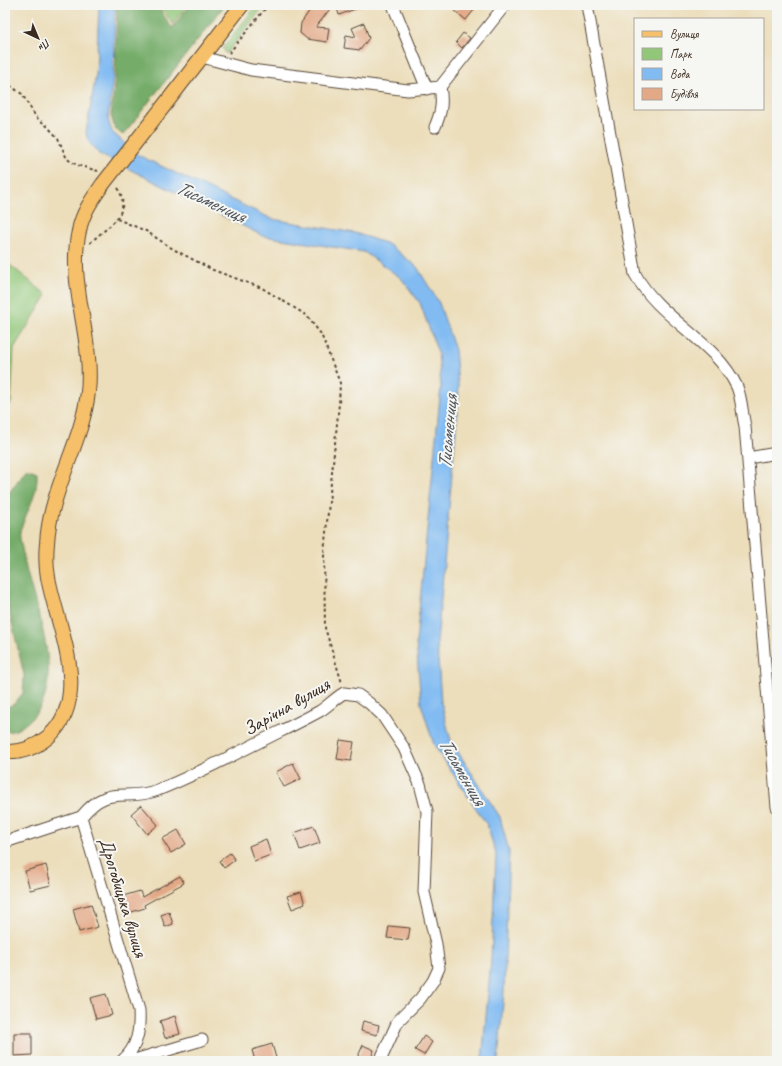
<svg xmlns="http://www.w3.org/2000/svg" width="782" height="1066" font-family="Caveat,sans-serif">
<rect width="100%" height="100%" fill="#f6f6f2"/>
<filter id="ink" filterUnits="userSpaceOnUse"><feTurbulence type="fractalNoise" baseFrequency=".025" numOctaves="2"/><feDisplacementMap in="SourceGraphic" scale="8" xChannelSelector="R" yChannelSelector="G"/><feConvolveMatrix kernelMatrix="1 2 1 2 8 2 1 2 1" color-interpolation-filters="sRGB"/></filter>
<filter id="wash" filterUnits="userSpaceOnUse"><feTurbulence type="fractalNoise" baseFrequency=".012" numOctaves="4" result="noise"/><feDisplacementMap in="SourceGraphic" scale="16" xChannelSelector="R" yChannelSelector="G"/><feGaussianBlur stdDeviation="0.9" result="paint"/><feColorMatrix in="noise" values="0 0 0 0 0 0 0 0 0 0 0 0 0 0 0 0 0 1.4 0 .05"/><feComposite in="paint" operator="in"/></filter>
<g filter="url(#wash)">
<rect width="100%" height="100%" fill="#ecdebb"/>
<path fill="#92c779" stroke="#66784c" d="M 159,5 L 187,5 L 173,24 Z
M 257,5 L 265,5 L 226,54 L 223,48 Z
M 5,261 L 47,295 L 14,348 L 11,404 L 5,407 Z"/>
<path fill="#75ac69" stroke="#586b44" d="M 117,5 L 157,5 L 172,28 L 190,5 L 225,5 L 123,135 L 115,129 L 111,116 L 115,77 Z
M 27,468 L 37,472 C 38,490 32,501 25,518 C 24,522 20,528 20,532 C 19,538 22,547 23,553 C 30,600 71,680 31,719 C 23,726 16,733 5,731 L 5,708 L 14,704 L 23,693 L 24,675 L 5,593 L 5,501 L 6,497 Z"/>
<path fill="#81bbf2" stroke="#5e7288" d="M 99,5 L 115,5 L 113,77 L 108,119 L 112,132 L 138,155 L 272,219 L 355,233 L 388,244 L 417,267 L 439,303 L 455,350 L 459,395 L 437,643 L 441,702 L 451,741 L 500,817 L 509,852 L 504,991 L 498,1061 L 482,1061 L 491,960 L 496,854 L 487,825 L 434,745 L 421,704 L 416,642 L 441,386 L 438,353 L 420,303 L 401,278 L 364,252 L 263,236 L 99,154 L 88,141 L 86,133 L 96,74 Z"/>
<g id="blocks">
<path fill="#e3a886" d="M 304,5 L 333,5 L 316,27 L 329,28 L 327,42 L 307,39 L 300,33 L 301,23 L 310,10 Z
M 336,5 L 362,5 L 363,6 L 339,15 Z
M 460,5 L 478,5 L 466,20 L 455,11 Z
M 364,23 L 369,38 L 360,50 L 344,48 L 346,35 L 356,37 L 352,28 Z
M 463,33 L 470,38 L 462,48 L 456,42 Z
M 340,740 L 354,742 L 351,761 L 337,759 Z
M 293,763 L 301,779 L 284,787 L 276,772 Z
M 141,805 L 158,825 L 147,834 L 131,814 Z
M 314,826 L 320,843 L 300,850 L 294,833 Z
M 178,830 L 186,844 L 171,853 L 162,839 Z
M 266,839 L 271,855 L 254,861 L 249,846 Z
M 230,853 L 235,860 L 224,868 L 219,861 Z
M 46,865 L 51,885 L 30,890 L 25,871 Z
M 180,876 L 184,883 L 144,905 L 145,908 L 128,913 L 123,896 L 140,891 L 142,897 Z
M 301,892 L 305,904 L 292,909 L 287,896 Z
M 91,904 L 98,927 L 79,932 L 73,909 Z
M 169,912 L 173,924 L 165,927 L 161,915 Z
M 389,926 L 410,928 L 408,940 L 387,938 Z
M 106,994 L 112,1015 L 96,1019 L 90,998 Z
M 175,1016 L 180,1034 L 165,1038 L 160,1021 Z
M 363,1021 L 379,1025 L 377,1035 L 361,1031 Z
M 14,1033 L 32,1033 L 32,1055 L 14,1056 Z
M 424,1036 L 432,1042 L 424,1055 L 415,1050 Z
M 272,1044 L 276,1058 L 264,1061 L 255,1061 L 252,1050 Z
M 363,1045 L 374,1050 L 370,1061 L 356,1061 Z"/>
</g>
</g>
<g filter="url(#ink)">
<use href="#blocks" fill-opacity="0" stroke="#564536" stroke-width="1"/>
<g fill="none" stroke-linecap="round" stroke-linejoin="round">
<defs>
<path id="minor" d="M 393,5 L 427,89
M 587,5 L 635,274 C 660,320 715,340 737,387 C 742,399 742,414 745,426 L 777,807
M 202,57 L 251,70 L 408,90 L 440,87 L 505,5
M 435,127 C 441,113 443,103 440,87
M 748,458 L 777,453
M 81,817 C 110,782 123,803 158,790 C 195,775 230,757 265,739 C 283,730 302,721 320,711 C 328,706 335,698 344,693 L 358,695 L 369,703 L 382,715 L 404,748 L 420,784 L 427,811 L 424,892 L 436,944 L 439,968 L 433,981 L 420,999 L 398,1021 L 380,1061
M 5,842 L 81,817 L 139,1010 C 140,1030 138,1047 122,1061
M 131,1061 L 202,1040"/>
<path id="major" d="M 156,116 L 242,5
M 5,752 C 21,753 36,747 48,737 C 94,697 56,625 48,577 C 46,566 46,553 47,543 C 50,489 82,444 88,392 C 94,338 67,284 79,231 C 82,213 93,198 103,184"/>
</defs>
<use href="#minor" stroke="#564536" stroke-width="13"/>
<use href="#major" stroke="#564536" stroke-width="16"/>
<path stroke="#564536" stroke-width="2" stroke-dasharray="3 3" stroke-linecap="butt" d="M 229,53 L 268,5
M 5,82 L 22,94 L 36,117 L 46,125 L 58,138 L 67,159 L 77,165 L 98,171
M 117,219 L 146,231 L 173,249 L 213,270 L 262,288 L 306,315 L 321,334 L 340,383 L 339,404 L 324,552 L 325,628 L 342,683
M 90,243 C 107,226 134,215 117,186"/>
<use href="#minor" stroke="#fff" stroke-width="11"/>
<use href="#major" stroke="#f6c06b" stroke-width="14"/>
<defs>
<path id="major-bridge" d="M 103,184 L 156,116"/>
</defs>
<use href="#major-bridge" stroke="#564536" stroke-width="16" stroke-linecap="butt"/>
<use href="#major-bridge" stroke="#f6c06b" stroke-width="14"/>
</g>
</g>
<g text-anchor="middle" stroke-width="4" stroke-linejoin="round" paint-order="stroke">
<g font-size="19" fill="#3b2a1e" stroke="#f6f6f2">
<text transform="translate(286 706) rotate(-30)" y="7">Зарічна вулиця</text>
<text transform="translate(124 897) rotate(73)" y="7">Дрогобицька вулиця</text>
</g>
<g font-size="20" font-style="italic" fill="#50565e" stroke="#f6f6f2">
<text transform="translate(211 201) rotate(25)" y="7">Тисьмениця</text>
<text transform="translate(447 432) rotate(-85)" y="7">Тисьмениця</text>
<text transform="translate(463 771) rotate(60)" y="7">Тисьмениця</text>
</g>
</g>
<rect width="782" height="1066" fill="none" stroke="#f6f6f2" stroke-width="20"/>
<rect x="634" y="18" width="130" height="92" fill="#f6f6f2" stroke="#aba49d"/>
<rect x="642" y="31" width="20" height="6" fill="#f6c06b" stroke="#aba49d"/>
<text x="670" y="38" font-size="12" fill="#3b2a1e">Вулиця</text>
<rect x="642" y="48" width="20" height="12" fill="#92c779" stroke="#aba49d"/>
<text x="670" y="58" font-size="12" fill="#3b2a1e">Парк</text>
<rect x="642" y="68" width="20" height="12" fill="#81bbf2" stroke="#aba49d"/>
<text x="670" y="78" font-size="12" fill="#3b2a1e">Вода</text>
<rect x="642" y="88" width="20" height="12" fill="#e3a886" stroke="#aba49d"/>
<text x="670" y="98" font-size="12" fill="#3b2a1e">Будівля</text>
<g transform="translate(38 38) rotate(136)" stroke="#f6f6f2" stroke-width="3" paint-order="stroke">
<path d="M0-3L7 15L0 10L-7 15Z" fill="#3b2a1e"/>
<text y="-6" font-size="11" font-weight="bold" text-anchor="middle" fill="#3b2a1e">Пн</text>
</g>
</svg>
